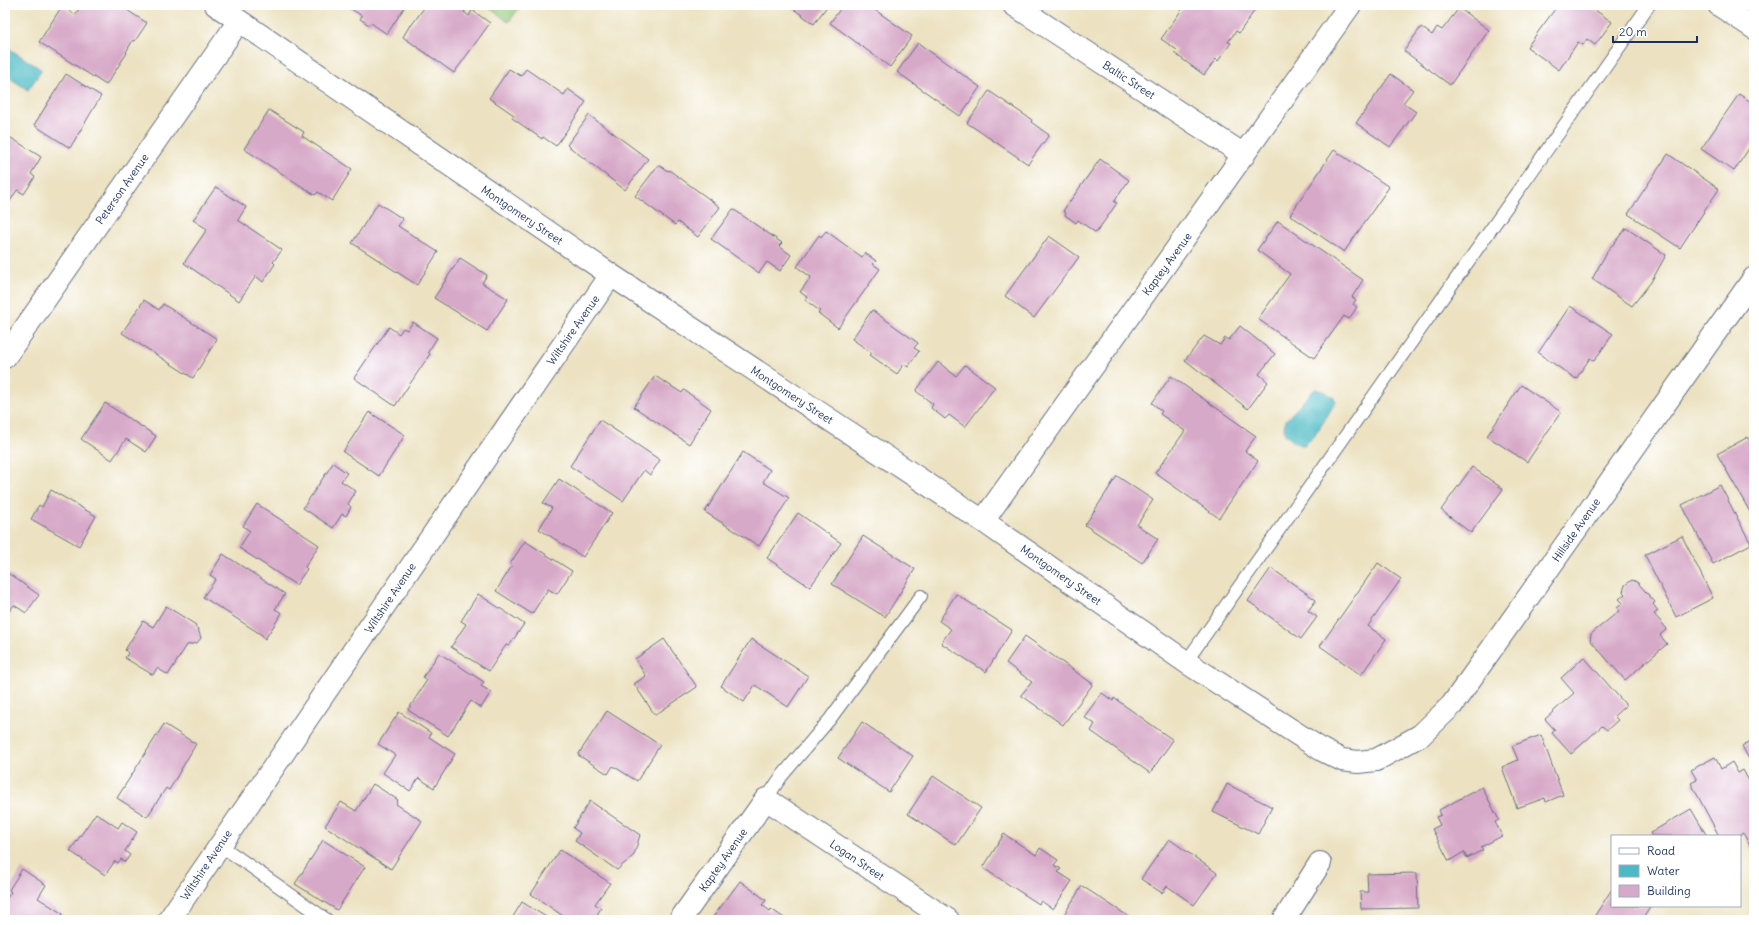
<svg xmlns="http://www.w3.org/2000/svg" width="1759" height="925" font-family="Delius,sans-serif">
  <style>
    .green { fill: #92c779; stroke: #567b6c }
    .water { fill: #4cbac5; stroke: #347492 }
    .building { fill: #d7a9c8 }
    .lines { fill: none; stroke-linecap: round; stroke-linejoin: round }
    .lane-casing { stroke: #646e81; stroke-width: 14 }
    .street-casing { stroke: #646e81; stroke-width: 24 }
    .lane { stroke: #fff; stroke-width: 12 }
    .street { stroke: #fff; stroke-width: 22 }
    .labels { text-anchor: middle; dominant-baseline: central; stroke-width: 3.5; stroke-linejoin: round; paint-order: stroke }
    .street-label { font-size: 11px; fill: #1b2f5e; stroke: #fff }
  </style>
  <rect width="100%" height="100%" fill="#fff"/>
  <filter id="ink" filterUnits="userSpaceOnUse"><feTurbulence type="fractalNoise" baseFrequency=".025" numOctaves="2"/><feDisplacementMap in="SourceGraphic" scale="8" xChannelSelector="R" yChannelSelector="G"/><feConvolveMatrix kernelMatrix="1 2 1 2 8 2 1 2 1" color-interpolation-filters="sRGB"/></filter>
  <filter id="wash" filterUnits="userSpaceOnUse"><feTurbulence type="fractalNoise" baseFrequency=".012" numOctaves="4" result="noise"/><feDisplacementMap in="SourceGraphic" scale="16" xChannelSelector="R" yChannelSelector="G"/><feGaussianBlur stdDeviation="0.9" result="paint"/><feColorMatrix in="noise" values="0 0 0 0 0 0 0 0 0 0 0 0 0 0 0 0 0 1.4 0 .05"/><feComposite in="paint" operator="in"/></filter>
  <g filter="url(#wash)">
    <rect width="100%" height="100%" fill="#ece2c1"/>
    <path class="green" d="M 485,5 L 521,5 L 509,22 Z"/>
    <path class="water" d="M 5,46 L 42,70 L 28,90 L 5,75 Z
      M 1315,389 C 1323,391 1332,394 1336,401 C 1331,409 1312,444 1303,445 C 1296,445 1289,438 1285,434 L 1284,427 L 1286,420 Z"/>
    <g id="blocks">
      <path class="building" d="M 81,5 L 119,5 L 147,23 L 135,41 L 133,40 L 126,52 L 127,53 L 106,85 L 39,42 L 62,6 L 75,15 Z
        M 345,5 L 406,5 L 387,34 L 371,23 L 369,25 L 360,19 L 362,16 Z
        M 426,5 L 462,5 L 467,8 L 464,12 L 469,16 L 472,10 L 490,23 L 454,73 L 403,37 L 410,25 L 411,26 Z
        M 788,5 L 828,5 L 814,24 Z
        M 843,5 L 868,5 L 912,36 L 890,67 L 830,23 Z
        M 1185,5 L 1254,5 L 1257,7 L 1239,33 L 1236,31 L 1228,42 L 1231,43 L 1218,61 L 1216,59 L 1204,75 L 1174,53 L 1177,50 L 1161,39 Z
        M 1558,5 L 1588,5 L 1612,22 L 1595,45 L 1587,39 L 1583,45 L 1578,42 L 1559,70 L 1527,47 Z
        M 1459,8 L 1489,30 L 1450,85 L 1404,51 L 1421,27 L 1432,35 L 1437,27 L 1442,30 Z
        M 918,43 L 980,87 L 960,116 L 897,72 Z
        M 509,69 L 521,76 L 526,69 L 564,95 L 568,89 L 586,102 L 556,146 L 543,137 L 542,139 L 512,118 L 514,115 L 489,98 Z
        M 66,74 L 101,96 L 70,148 L 34,125 Z
        M 1391,74 L 1413,90 L 1403,103 L 1416,112 L 1390,147 L 1356,123 Z
        M 989,91 L 1032,120 L 1031,122 L 1049,135 L 1028,164 L 967,123 Z
        M 1739,94 L 1754,104 L 1754,141 L 1734,171 L 1701,149 Z
        M 269,110 L 304,132 L 302,136 L 352,169 L 332,201 L 318,192 L 315,195 L 244,149 Z
        M 589,115 L 648,159 L 625,190 L 567,145 Z
        M 5,134 L 41,157 L 31,174 L 35,177 L 24,194 L 17,190 L 9,203 L 5,200 Z
        M 1334,150 L 1389,187 L 1344,252 L 1290,215 Z
        M 1668,154 L 1719,189 L 1680,248 L 1628,214 Z
        M 1100,159 L 1129,180 L 1114,202 L 1117,203 L 1096,233 L 1078,220 L 1076,223 L 1065,215 L 1066,213 L 1063,211 Z
        M 658,165 L 668,171 L 669,170 L 720,207 L 698,237 L 678,222 L 675,225 L 635,196 Z
        M 216,187 L 246,207 L 238,220 L 282,250 L 273,262 L 275,264 L 263,282 L 256,276 L 239,301 L 184,263 L 207,229 L 193,220 Z
        M 378,203 L 403,219 L 398,226 L 438,252 L 417,285 L 352,243 Z
        M 733,209 L 782,243 L 779,246 L 791,255 L 780,271 L 767,262 L 759,273 L 711,239 Z
        M 1278,221 L 1363,280 L 1352,297 L 1356,300 L 1353,304 L 1357,307 L 1349,319 L 1344,316 L 1314,358 L 1258,319 L 1290,274 L 1257,250 Z
        M 1626,228 L 1666,255 L 1651,282 L 1632,306 L 1592,279 L 1607,252 Z
        M 826,231 L 862,257 L 865,253 L 876,261 L 873,264 L 880,269 L 838,328 L 818,313 L 820,311 L 805,300 L 807,297 L 800,292 L 811,277 L 797,267 L 819,235 L 821,237 Z
        M 1049,236 L 1079,257 L 1034,318 L 1005,296 Z
        M 460,258 L 487,275 L 482,283 L 508,299 L 487,331 L 434,298 Z
        M 144,300 L 159,310 L 163,304 L 217,339 L 193,378 L 122,333 Z
        M 1570,306 L 1613,334 L 1594,361 L 1590,358 L 1576,379 L 1538,353 Z
        M 872,310 L 918,343 L 914,348 L 919,351 L 908,367 L 904,364 L 897,374 L 870,355 L 872,353 L 852,339 Z
        M 413,322 L 437,338 L 428,352 L 430,354 L 395,406 L 354,378 L 389,327 L 399,334 L 403,328 L 407,330 Z
        M 1240,326 L 1275,354 L 1259,374 L 1268,382 L 1248,409 L 1185,360 L 1204,336 L 1220,345 L 1225,338 L 1229,340 Z
        M 938,362 L 956,376 L 965,365 L 995,387 L 965,427 L 949,415 L 945,419 L 931,408 L 933,404 L 916,391 Z
        M 655,376 L 682,393 L 684,390 L 711,409 L 689,444 L 634,407 Z
        M 1171,376 L 1256,436 L 1245,451 L 1258,461 L 1219,518 L 1155,473 L 1185,431 L 1160,414 L 1162,411 L 1152,403 Z
        M 1521,385 L 1561,412 L 1527,462 L 1487,436 Z
        M 105,403 L 156,436 L 146,452 L 126,439 L 112,460 L 81,439 Z
        M 369,412 L 405,435 L 379,476 L 343,452 Z
        M 600,420 L 660,460 L 650,475 L 644,470 L 623,501 L 570,466 Z
        M 1748,437 L 1754,447 L 1754,519 L 1717,454 Z
        M 743,452 L 770,470 L 763,482 L 789,498 L 759,546 L 705,512 Z
        M 333,463 L 347,473 L 341,481 L 356,491 L 348,504 L 351,507 L 346,516 L 342,514 L 333,528 L 303,508 Z
        M 1472,467 L 1503,489 L 1471,533 L 1441,510 Z
        M 1117,476 L 1153,500 L 1137,525 L 1158,539 L 1142,563 L 1085,525 Z
        M 559,479 L 612,513 L 583,557 L 539,529 L 552,508 L 543,503 Z
        M 1720,485 L 1751,544 L 1713,564 L 1682,505 Z
        M 51,490 L 96,516 L 79,546 L 31,519 L 39,505 L 42,507 Z
        M 257,504 L 319,545 L 305,567 L 307,569 L 296,585 L 239,548 L 250,531 L 243,526 Z
        M 798,513 L 841,543 L 810,587 L 767,558 Z
        M 863,536 L 915,569 L 885,617 L 832,584 Z
        M 1682,536 L 1713,598 L 1676,617 L 1645,555 Z
        M 525,541 L 572,571 L 557,594 L 548,589 L 532,614 L 496,591 L 512,566 L 510,564 Z
        M 223,554 L 285,594 L 275,609 L 282,613 L 265,639 L 262,635 L 203,597 L 216,579 L 210,575 Z
        M 1378,563 L 1401,579 L 1368,626 L 1386,639 L 1361,675 L 1320,646 Z
        M 1271,568 L 1316,600 L 1308,611 L 1317,617 L 1301,639 L 1248,601 Z
        M 5,571 L 39,595 L 26,613 L 14,605 L 5,617 Z
        M 1632,580 L 1637,582 L 1655,602 L 1653,604 L 1658,611 L 1654,614 L 1667,629 L 1660,635 L 1667,644 L 1625,680 L 1590,640 L 1591,634 L 1619,611 L 1617,608 L 1623,603 L 1619,599 L 1625,594 L 1623,592 L 1625,585 Z
        M 478,594 L 524,624 L 509,646 L 506,645 L 489,671 L 451,647 L 466,624 L 461,621 Z
        M 956,594 L 1012,630 L 986,672 L 941,643 L 951,629 L 939,621 Z
        M 166,606 L 196,625 L 195,627 L 198,629 L 201,638 L 197,643 L 187,645 L 168,675 L 157,668 L 153,675 L 125,658 L 128,653 L 125,650 L 143,621 L 153,627 Z
        M 1025,636 L 1093,684 L 1063,725 L 1021,695 L 1032,682 L 1006,663 Z
        M 664,639 L 697,687 L 655,715 L 634,684 L 646,676 L 635,659 Z
        M 751,639 L 808,676 L 788,707 L 755,685 L 744,702 L 721,686 Z
        M 439,653 L 484,682 L 481,686 L 491,692 L 481,708 L 471,701 L 448,736 L 408,710 L 427,680 L 423,677 Z
        M 1584,657 L 1626,705 L 1614,716 L 1618,720 L 1607,730 L 1602,726 L 1571,754 L 1552,733 L 1555,730 L 1545,719 L 1574,693 L 1561,678 Z
        M 1102,693 L 1113,701 L 1114,698 L 1173,740 L 1150,773 L 1091,731 L 1095,724 L 1084,717 Z
        M 607,711 L 660,745 L 637,781 L 613,766 L 608,774 L 578,755 Z
        M 399,712 L 431,733 L 429,737 L 455,754 L 434,788 L 419,778 L 410,791 L 383,773 L 395,755 L 378,744 Z
        M 862,722 L 913,756 L 889,792 L 838,758 Z
        M 164,724 L 196,744 L 169,790 L 166,788 L 147,817 L 117,798 Z
        M 1541,735 L 1563,795 L 1546,802 L 1545,798 L 1517,808 L 1502,767 L 1518,760 L 1512,746 Z
        M 1754,739 L 1754,768 L 1742,746 Z
        M 1715,757 L 1721,769 L 1732,762 L 1738,773 L 1743,770 L 1754,790 L 1754,853 L 1743,833 L 1737,836 L 1719,836 L 1691,783 L 1697,780 L 1691,770 Z
        M 933,776 L 981,808 L 956,845 L 908,814 Z
        M 373,784 L 398,800 L 396,804 L 422,821 L 391,869 L 325,826 L 341,802 L 356,811 Z
        M 1227,784 L 1272,807 L 1258,834 L 1213,812 Z
        M 1482,787 L 1499,820 L 1495,822 L 1502,836 L 1481,847 L 1483,850 L 1467,858 L 1464,852 L 1449,861 L 1432,829 L 1440,825 L 1436,817 L 1441,815 L 1439,810 Z
        M 590,801 L 640,835 L 634,855 L 617,870 L 575,841 L 580,833 L 573,828 Z
        M 1691,809 L 1707,836 L 1652,836 L 1650,833 Z
        M 96,813 L 118,828 L 122,822 L 137,832 L 125,851 L 130,855 L 125,862 L 121,859 L 118,863 L 115,861 L 105,875 L 70,851 Z
        M 1004,834 L 1036,855 L 1040,848 L 1058,860 L 1054,865 L 1061,869 L 1058,872 L 1072,881 L 1053,909 L 1041,901 L 1039,904 L 983,868 Z
        M 1169,839 L 1217,873 L 1194,905 L 1167,886 L 1162,893 L 1141,879 Z
        M 323,840 L 365,867 L 337,910 L 295,884 Z
        M 560,850 L 610,883 L 595,904 L 601,908 L 594,920 L 569,920 L 531,894 Z
        M 22,869 L 46,885 L 38,898 L 63,914 L 59,920 L 5,920 L 5,901 L 11,892 L 9,890 Z
        M 1417,873 L 1418,908 L 1361,909 L 1360,892 L 1368,892 L 1367,874 Z
        M 740,881 L 766,900 L 762,905 L 770,911 L 771,909 L 787,920 L 711,920 Z
        M 1082,886 L 1134,920 L 1069,920 L 1063,916 Z
        M 1612,889 L 1612,906 L 1651,906 L 1642,920 L 1592,920 Z
        M 522,902 L 551,920 L 511,920 Z"/>
    </g>
  </g>
  <g filter="url(#ink)">
    <use href="#blocks" fill-opacity="0" stroke="#646e81" stroke-width="1"/>
    <g class="lines">
      <g class="lane-casing">
        <path id="lane" d="M 1186,662 L 1649,5
          M 766,799 L 781,777 L 830,719 L 921,596
          M 220,845 L 327,920"/>
      </g>
      <g class="street-casing">
        <path id="street" d="M 216,5 L 611,275 L 983,521 L 1186,662 L 1322,750 L 1342,760 L 1358,762 L 1376,760 L 1421,735 L 1452,705 L 1754,278
          M 1014,5 L 1244,155
          M 1719,5 L 1754,28
          M 5,357 L 239,21
          M 983,521 L 1350,5
          M 169,920 L 611,275
          M 680,920 L 766,799 L 948,920
          M 1284,920 L 1320,863"/>
      </g>
      <use href="#lane" class="lane"/>
      <use href="#street" class="street"/>
    </g>
  </g>
  <g class="labels">
    <g class="street-label">
      <text transform="translate(1129 80) rotate(33)">Baltic Street</text>
      <text transform="translate(122 189) rotate(-55)">Peterson Avenue</text>
      <text transform="translate(522 215) rotate(34)">Montgomery Street</text>
      <text transform="translate(1167 264) rotate(-54)">Kaptey Avenue</text>
      <text transform="translate(573 330) rotate(-55)">Wiltshire Avenue</text>
      <text transform="translate(792 395) rotate(33)">Montgomery Street</text>
      <text transform="translate(1576 530) rotate(-55)">Hillside Avenue</text>
      <text transform="translate(1061 575) rotate(35)">Montgomery Street</text>
      <text transform="translate(390 598) rotate(-56)">Wiltshire Avenue</text>
      <text transform="translate(723 860) rotate(-55)">Kaptey Avenue</text>
      <text transform="translate(857 860) rotate(34)">Logan Street</text>
      <text transform="translate(206 865) rotate(-56)">Wiltshire Avenue</text>
    </g>
  </g>
  <rect width="1759" height="925" fill="none" stroke="#fff" stroke-width="20"/>
  <rect x="1611" y="835" width="130" height="72" fill="#ffffff" stroke="#a4acbf"/>
  <rect x="1619" y="848" width="20" height="6" fill="#ffffff" stroke="#a4acbf"/>
  <text x="1647" y="855" font-size="12" fill="#1b2f5e">Road</text>
  <rect x="1619" y="865" width="20" height="12" fill="#4cbac5" stroke="#a4acbf"/>
  <text x="1647" y="875" font-size="12" fill="#1b2f5e">Water</text>
  <rect x="1619" y="885" width="20" height="12" fill="#d7a9c8" stroke="#a4acbf"/>
  <text x="1647" y="895" font-size="12" fill="#1b2f5e">Building</text>
  <path d="M1613 36v6h84v-6" fill="none" stroke="#1b2f5e" stroke-width="2"/>
  <text x="1619" y="36" font-size="12" fill="#1b2f5e" stroke="#ffffff" stroke-width="3" paint-order="stroke">20 m</text>
</svg>
